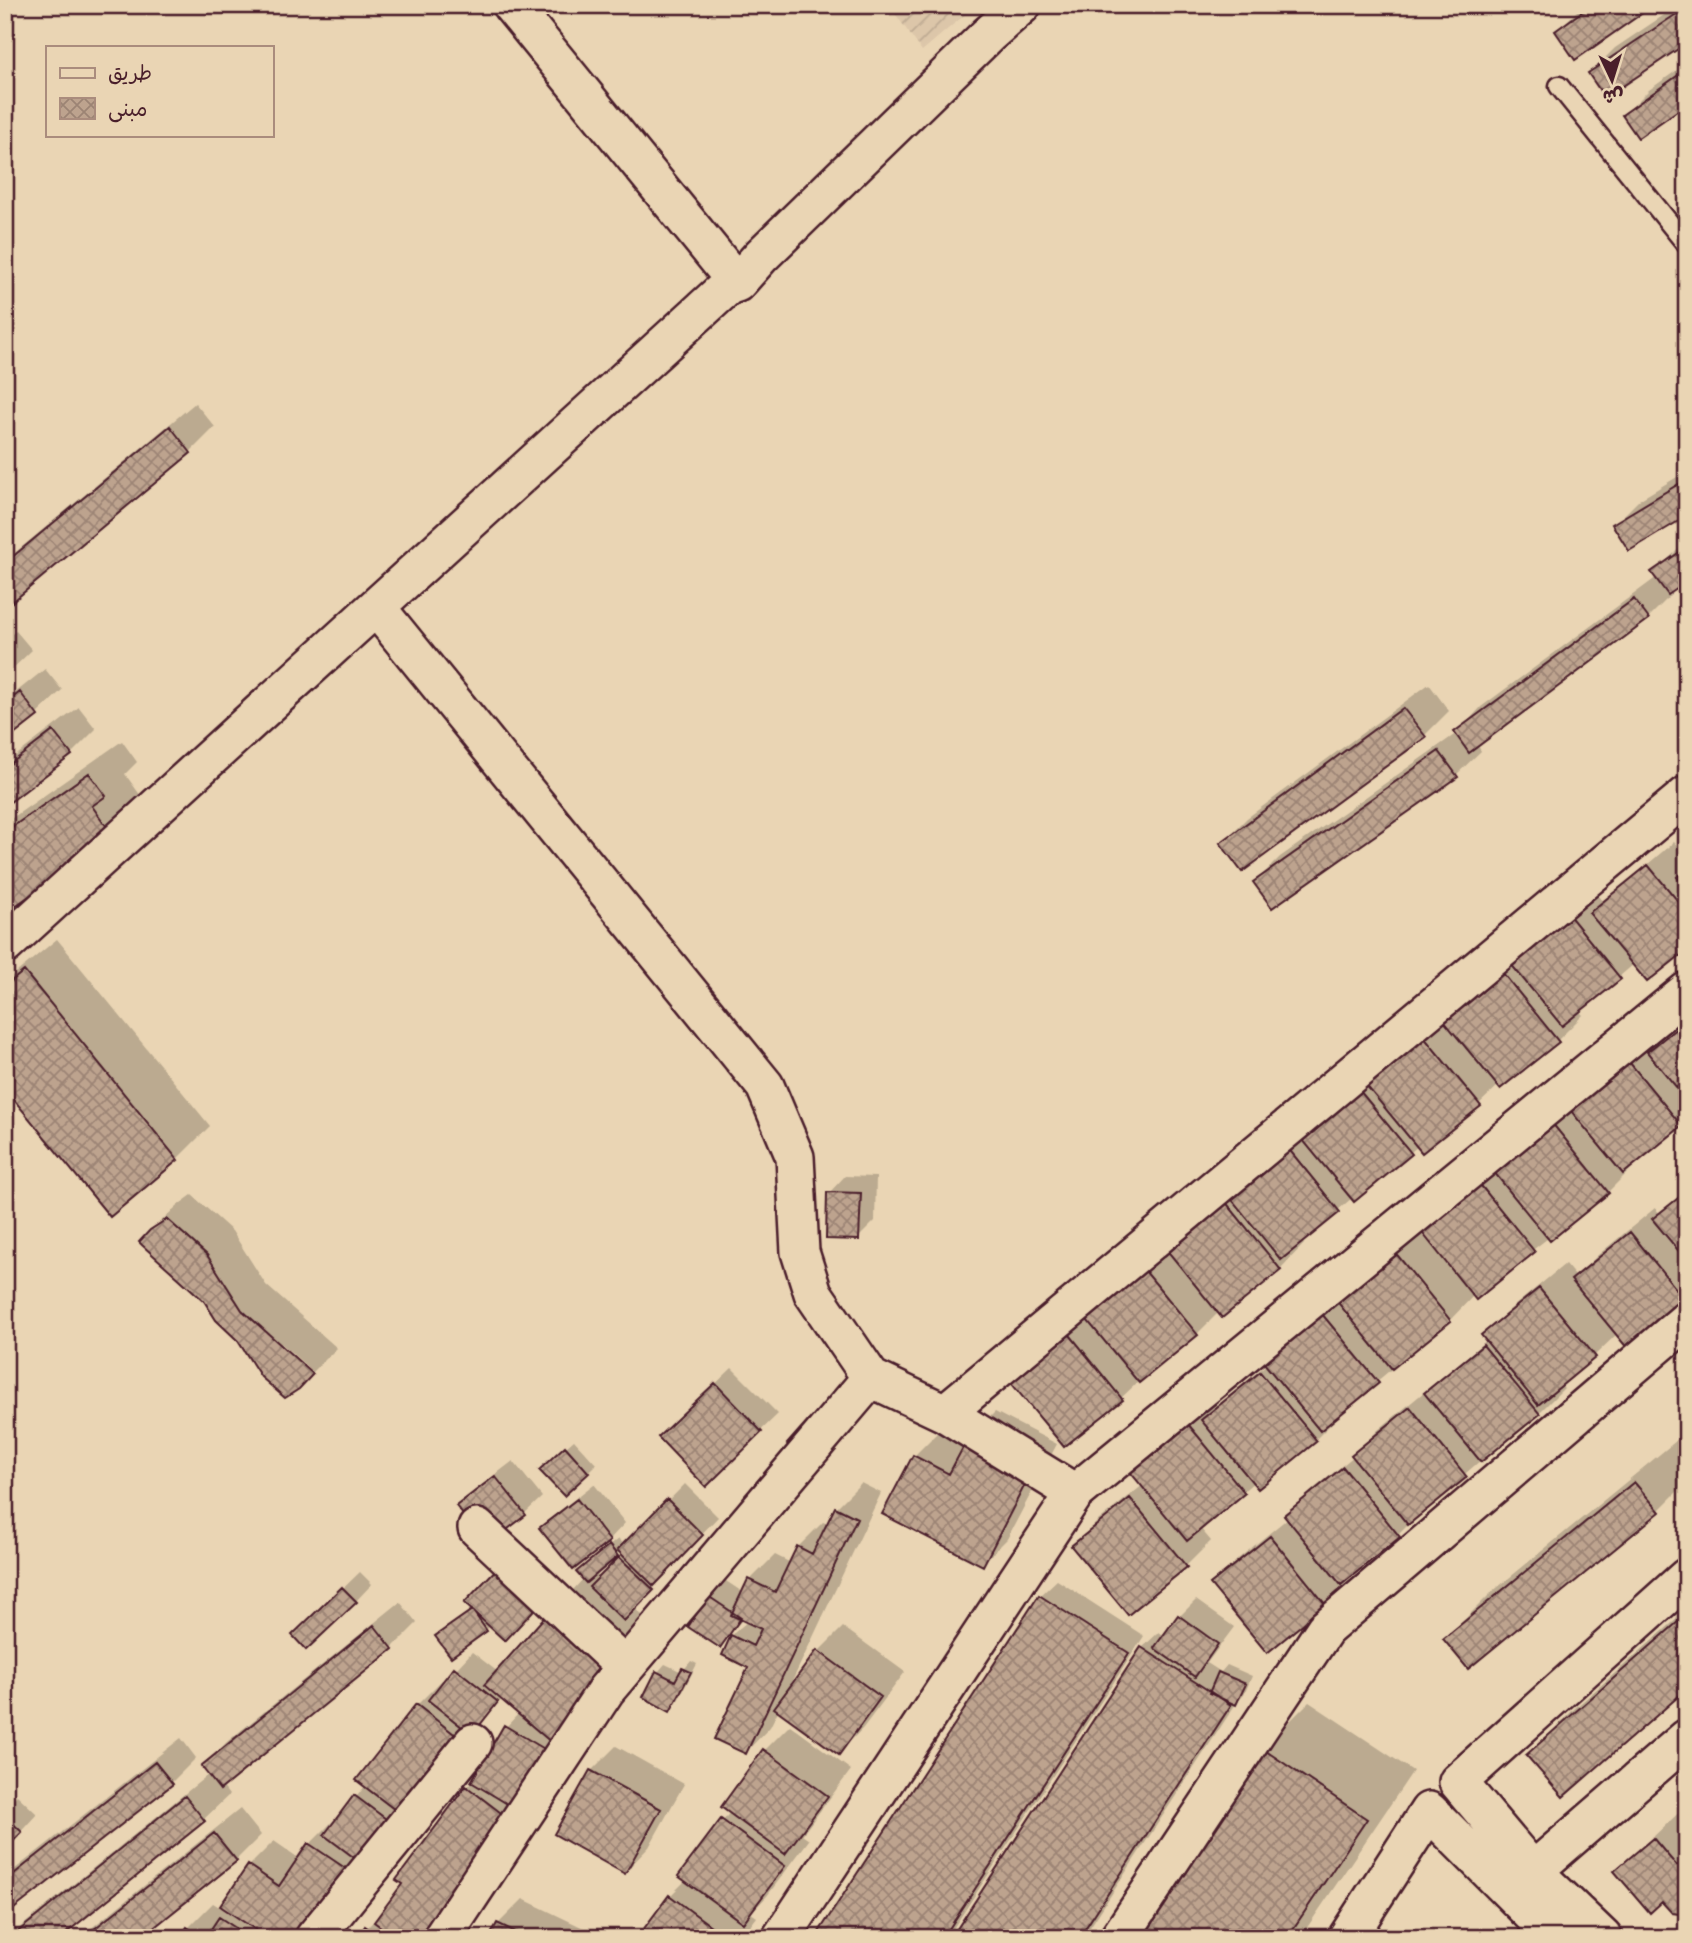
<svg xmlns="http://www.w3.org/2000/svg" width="1692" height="1943" font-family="Mynerve,'Playpen Sans Arabic',sans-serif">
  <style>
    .industrial { fill: url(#industrial-furrows) }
    .shadow { fill: #0003; fill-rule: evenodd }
    .building { fill: url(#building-cross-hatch); stroke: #4a1f2b; stroke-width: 2 }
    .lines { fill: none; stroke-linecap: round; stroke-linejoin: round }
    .service-casing { stroke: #4a1f2b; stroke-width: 23 }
    .minor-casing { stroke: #4a1f2b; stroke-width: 42 }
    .service { stroke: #ead5b4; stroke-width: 18 }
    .minor { stroke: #ead5b4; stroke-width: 37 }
  </style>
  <defs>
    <pattern id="industrial-furrows" width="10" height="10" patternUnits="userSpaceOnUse" patternTransform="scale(1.75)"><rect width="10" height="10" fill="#dcc6a9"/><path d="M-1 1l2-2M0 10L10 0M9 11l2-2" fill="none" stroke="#beaa92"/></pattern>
    <pattern id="building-cross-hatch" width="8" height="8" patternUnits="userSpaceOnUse" patternTransform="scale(1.75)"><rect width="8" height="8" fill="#bda38e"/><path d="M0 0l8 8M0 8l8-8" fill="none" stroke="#9c8474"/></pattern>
  </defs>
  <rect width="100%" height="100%" fill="#ead5b4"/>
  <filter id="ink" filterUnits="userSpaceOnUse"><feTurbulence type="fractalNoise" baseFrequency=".0143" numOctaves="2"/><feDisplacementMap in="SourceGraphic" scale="14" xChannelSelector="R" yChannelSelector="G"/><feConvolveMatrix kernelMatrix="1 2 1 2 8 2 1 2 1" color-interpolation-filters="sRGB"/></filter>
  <g filter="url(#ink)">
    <path class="industrial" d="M 889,5 L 976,5 L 922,51 Z"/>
    <path class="shadow" d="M 1583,5 L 1651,5 L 1557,31 Z
      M 1679,5 L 1687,5 L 1687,41 L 1590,73 L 1615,48 Z
      M 1687,63 L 1687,102 L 1624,115 L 1649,90 Z
      M 195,403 L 215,427 L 190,452 L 5,605 L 5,561 Z
      M 1687,471 L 1687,514 L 1614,525 L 1639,500 Z
      M 1687,541 L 1687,580 L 1672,591 L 1673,593 L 1648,618 L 1477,744 L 1481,751 L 1456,775 L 1255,882 L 1280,857 L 1457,733 L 1481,707 L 1657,577 L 1654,572 Z
      M 16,631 L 32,650 L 5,676 L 5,639 Z
      M 45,669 L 62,690 L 37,714 L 5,740 L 5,701 Z
      M 1429,684 L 1449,711 L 1424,736 L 1222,843 L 1247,818 Z
      M 79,707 L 96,729 L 71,754 L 5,804 L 5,764 Z
      M 122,741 L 137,762 L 125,774 L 146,803 L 5,911 L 5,823 Z
      M 1674,842 L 1687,857 L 1687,947 L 1634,964 L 1579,1011 L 1583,1015 L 1558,1040 L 1500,1087 L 1499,1085 L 1479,1104 L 1418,1146 L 1354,1200 L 1352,1198 L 1302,1241 L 1304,1244 L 1280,1269 L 1219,1312 L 1197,1334 L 1138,1382 L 1121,1398 L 1010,1378 L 1590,886 L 1603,902 Z
      M 57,939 L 210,1126 L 177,1159 L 110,1214 L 5,1086 L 5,982 Z
      M 1687,1017 L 1687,1119 L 1631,1165 L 1633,1167 L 1608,1192 L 1474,1295 L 1450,1320 L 1339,1413 L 1340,1415 L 1315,1440 L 1254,1482 L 1200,1528 L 1211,1541 L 1186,1566 L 1074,1546 L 1098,1521 L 1143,1485 L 1132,1472 L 1157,1448 L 1214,1401 L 1218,1405 L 1267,1364 L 1265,1362 L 1651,1033 L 1659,1043 Z
      M 845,1176 L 876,1177 L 875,1221 L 858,1238 L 829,1193 Z
      M 1687,1188 L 1687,1298 L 1628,1347 L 1617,1334 L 1595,1355 L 1560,1384 L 1564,1388 L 1539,1413 L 1481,1460 L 1423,1510 L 1398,1535 L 1348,1577 L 1350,1579 L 1325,1604 L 1213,1584 L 1238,1559 L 1288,1518 L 1286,1516 L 1311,1491 L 1354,1456 L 1378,1430 L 1487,1340 L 1483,1336 L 1508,1311 L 1565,1264 L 1576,1277 L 1598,1255 L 1655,1208 L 1660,1214 Z
      M 192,1195 L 232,1231 L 266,1285 L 337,1348 L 298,1387 L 239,1339 L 151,1231 L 177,1206 ZM 281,1343 L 312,1371 L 310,1373 L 285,1351 Z
      M 732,1368 L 778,1414 L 706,1484 L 677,1421 Z
      M 995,1412 L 1057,1444 L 1007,1539 L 982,1564 L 914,1456 L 939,1431 L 970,1437 Z
      M 1682,1436 L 1684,1438 L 1687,1436 L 1687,1482 L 1658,1511 L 1445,1639 L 1492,1592 Z
      M 574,1440 L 596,1464 L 588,1472 L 549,1462 Z
      M 513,1461 L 542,1497 L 525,1513 L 487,1542 L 459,1506 L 475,1490 Z
      M 861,1483 L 881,1493 L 789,1688 L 818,1652 L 843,1627 L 905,1672 L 863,1728 L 839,1753 L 779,1709 L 770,1727 L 746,1752 L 750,1667 L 724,1654 L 734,1633 L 748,1621 L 743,1619 L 719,1646 L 690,1626 L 710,1597 L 726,1581 L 744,1593 L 750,1580 L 775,1555 L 791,1563 L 798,1547 L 823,1522 L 828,1524 L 836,1508 Z
      M 594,1484 L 625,1523 L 609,1540 L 542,1528 L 558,1512 Z
      M 685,1484 L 718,1517 L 667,1570 L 669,1572 L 634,1608 L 650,1622 L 441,1938 L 360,1938 L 367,1928 L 389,1905 L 467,1787 L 474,1781 L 506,1727 L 519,1713 L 502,1699 L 474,1730 L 319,1938 L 182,1938 L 188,1928 L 213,1903 L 221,1908 L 249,1866 L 274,1841 L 300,1859 L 310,1844 L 334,1820 L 337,1821 L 366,1785 L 417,1705 L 442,1680 L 444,1682 L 472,1652 L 498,1672 L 584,1578 L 586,1564 L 618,1539 L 624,1546 ZM 621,1551 L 624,1554 L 600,1578 L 595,1573 Z
      M 360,1572 L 372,1584 L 356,1601 L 295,1635 Z
      M 1057,1580 L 1144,1636 L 947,1938 L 817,1938 L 1040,1596 Z
      M 1196,1600 L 1234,1627 L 1207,1663 L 1221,1672 L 1227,1665 L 1252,1676 L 1244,1695 L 1237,1702 L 1083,1938 L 953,1938 L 1142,1648 L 1159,1632 L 1165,1636 L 1180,1616 Z
      M 400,1602 L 417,1623 L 392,1648 L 222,1786 L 229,1795 L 204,1819 L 58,1938 L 7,1938 L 209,1774 L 203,1766 L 228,1741 Z
      M 473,1608 L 491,1625 L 486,1630 L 438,1636 Z
      M 1687,1610 L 1687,1687 L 1528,1755 L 1575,1708 Z
      M 691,1661 L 697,1664 L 677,1702 L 670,1709 L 658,1672 L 665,1664 L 682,1672 Z
      M 1309,1702 L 1413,1771 L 1300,1938 L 1134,1938 L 1262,1749 Z
      M 790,1725 L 851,1770 L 802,1835 L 809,1840 L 767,1896 L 751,1913 L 757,1917 L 741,1938 L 639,1938 L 670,1896 L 686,1880 L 681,1876 L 730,1812 L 723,1806 L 765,1750 Z
      M 181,1738 L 196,1758 L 172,1782 L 5,1914 L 5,1877 Z
      M 616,1746 L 684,1784 L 649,1847 L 625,1872 L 591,1771 Z
      M 17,1795 L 37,1814 L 5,1849 L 5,1807 Z
      M 1687,1805 L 1687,1913 L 1617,1871 Z
      M 240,1809 L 261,1835 L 236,1860 L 138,1938 L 79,1938 Z
      M 523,1899 L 594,1933 L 592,1938 L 491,1938 L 498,1924 Z
      M 1415,1929 L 1430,1938 L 1406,1938 Z"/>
    <path class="building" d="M 1591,5 L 1654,5 L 1575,60 L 1555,31 Z
      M 1687,7 L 1687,43 L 1605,98 L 1588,73 Z
      M 1687,69 L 1687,104 L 1638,138 L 1622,115 Z
      M 170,426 L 191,453 L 5,608 L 5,563 Z
      M 1687,479 L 1687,516 L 1629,551 L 1612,524 Z
      M 1687,547 L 1687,582 L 1668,595 L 1651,572 Z
      M 1634,599 L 1649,619 L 1469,753 L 1454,732 Z
      M 20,692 L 38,716 L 5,742 L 5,704 Z
      M 1403,708 L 1426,737 L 1242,872 L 1220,843 Z
      M 53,731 L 72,755 L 5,806 L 5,768 Z
      M 1439,751 L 1458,777 L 1272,908 L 1253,882 Z
      M 89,773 L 106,796 L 92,806 L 114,837 L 5,913 L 5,832 Z
      M 1648,865 L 1687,912 L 1687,950 L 1647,982 L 1589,913 Z
      M 1687,870 L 1687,889 L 1677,877 Z
      M 1564,909 L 1621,979 L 1562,1026 L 1505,957 Z
      M 24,971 L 178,1160 L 110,1217 L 5,1089 L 5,986 Z
      M 1502,972 L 1559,1042 L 1500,1089 L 1443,1020 Z
      M 1687,1020 L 1687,1100 L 1647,1052 Z
      M 1423,1036 L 1481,1106 L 1422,1153 L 1365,1084 Z
      M 1625,1057 L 1682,1126 L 1623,1174 L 1566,1105 Z
      M 1355,1085 L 1412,1154 L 1354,1202 L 1297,1133 Z
      M 1552,1123 L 1609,1193 L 1550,1241 L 1493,1171 Z
      M 1283,1142 L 1340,1212 L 1281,1260 L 1224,1190 Z
      M 1478,1182 L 1535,1252 L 1476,1300 L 1420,1230 Z
      M 1687,1191 L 1687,1261 L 1652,1219 Z
      M 827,1192 L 861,1193 L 859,1240 L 826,1239 Z
      M 1224,1200 L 1281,1270 L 1222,1318 L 1165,1248 Z
      M 167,1219 L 207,1255 L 242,1310 L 313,1374 L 299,1389 L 285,1398 L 261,1377 L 238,1341 L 216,1320 L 204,1301 L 142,1245 L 139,1242 L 150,1230 Z
      M 1630,1232 L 1686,1301 L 1628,1349 L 1571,1280 Z
      M 1394,1251 L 1451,1321 L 1392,1369 L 1335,1299 Z
      M 1141,1266 L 1198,1335 L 1139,1383 L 1082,1314 Z
      M 1539,1288 L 1596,1357 L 1538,1405 L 1481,1335 Z
      M 1322,1314 L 1379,1383 L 1320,1431 L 1263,1362 Z
      M 1066,1330 L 1123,1400 L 1064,1447 L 1007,1378 Z
      M 1483,1345 L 1540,1414 L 1481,1462 L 1424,1393 Z
      M 1260,1372 L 1317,1441 L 1258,1489 L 1201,1420 Z
      M 715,1383 L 762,1432 L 706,1487 L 658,1437 Z
      M 1410,1407 L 1467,1477 L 1408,1525 L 1351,1455 Z
      M 810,1418 L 821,1427 L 797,1454 L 787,1444 Z
      M 1188,1424 L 1245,1493 L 1187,1541 L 1130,1472 Z
      M 969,1436 L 1033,1469 L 983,1566 L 882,1514 L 913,1455 L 949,1474 Z
      M 565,1446 L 589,1473 L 564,1496 L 539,1470 Z
      M 1343,1467 L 1400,1537 L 1341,1585 L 1284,1515 Z
      M 495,1476 L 526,1515 L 487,1545 L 456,1506 Z
      M 1634,1482 L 1660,1512 L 1468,1669 L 1443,1639 Z
      M 1130,1498 L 1187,1567 L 1128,1615 L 1071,1546 Z
      M 577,1499 L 610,1541 L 573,1570 L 539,1528 Z
      M 667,1499 L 703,1535 L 654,1586 L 617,1550 Z
      M 835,1507 L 857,1518 L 746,1754 L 714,1739 L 748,1668 L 722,1655 L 731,1635 L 753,1646 L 761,1629 L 731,1615 L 748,1579 L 775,1592 L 797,1546 L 812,1554 Z
      M 1270,1536 L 1326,1605 L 1267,1653 L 1210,1584 Z
      M 609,1545 L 618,1556 L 586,1583 L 576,1572 Z
      M 619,1557 L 654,1590 L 624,1621 L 589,1587 Z
      M 504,1561 L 544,1599 L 505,1641 L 464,1603 Z
      M 342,1587 L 357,1602 L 306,1650 L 292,1635 Z
      M 565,1594 L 627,1648 L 559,1749 L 484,1685 Z
      M 1039,1595 L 1129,1653 L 943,1938 L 815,1938 Z
      M 708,1596 L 741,1618 L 720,1648 L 688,1627 Z
      M 472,1610 L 487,1631 L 451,1657 L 435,1636 Z
      M 1687,1614 L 1687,1689 L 1563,1797 L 1526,1755 Z
      M 1178,1615 L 1218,1644 L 1195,1677 L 1154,1648 Z
      M 374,1625 L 393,1649 L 220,1790 L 201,1766 Z
      M 1141,1647 L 1231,1705 L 1079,1938 L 951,1938 Z
      M 817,1650 L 881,1697 L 839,1755 L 774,1708 Z
      M 454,1667 L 498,1702 L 472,1735 L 428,1700 Z
      M 682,1668 L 691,1672 L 670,1712 L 643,1697 L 656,1671 L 675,1681 Z
      M 1218,1672 L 1246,1684 L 1236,1705 L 1209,1693 Z
      M 416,1704 L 463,1741 L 403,1816 L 356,1780 Z
      M 504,1725 L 558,1757 L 524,1814 L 471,1782 Z
      M 1260,1747 L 1367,1819 L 1287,1938 L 1132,1938 Z
      M 763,1749 L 828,1796 L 785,1854 L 721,1807 Z
      M 155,1762 L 173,1784 L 5,1916 L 5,1881 Z
      M 590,1770 L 661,1809 L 625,1874 L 554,1834 Z
      M 466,1786 L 509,1819 L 439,1938 L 396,1938 L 374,1922 L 402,1884 L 396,1880 Z
      M 354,1795 L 398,1828 L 368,1868 L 324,1835 Z
      M 185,1796 L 205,1821 L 60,1938 L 10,1938 Z
      M 5,1816 L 22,1832 L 5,1850 Z
      M 721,1819 L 785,1866 L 743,1923 L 678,1876 Z
      M 214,1833 L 237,1861 L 141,1938 L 83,1938 Z
      M 1653,1838 L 1676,1865 L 1687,1866 L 1687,1915 L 1672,1913 L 1662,1902 L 1650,1913 L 1614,1871 Z
      M 308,1843 L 357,1876 L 315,1938 L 268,1938 L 220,1906 L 248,1865 L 279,1886 Z
      M 669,1895 L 727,1938 L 637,1938 Z
      M 219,1917 L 251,1938 L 205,1938 Z
      M 497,1923 L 528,1938 L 489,1938 Z
      M 365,1926 L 383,1938 L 358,1938 Z
      M 187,1927 L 204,1938 L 180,1938 Z"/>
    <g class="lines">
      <g class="service-casing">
        <path id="service" d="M 1559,86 L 1687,245"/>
      </g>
      <g class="minor-casing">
        <path id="minor" d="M 511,5 L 737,283
          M 376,607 L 765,1086 L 795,1157 L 800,1252 L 813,1293 L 871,1378 L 945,1413 L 1075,1493
          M 5,945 L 728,286 L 737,283 L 761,256 L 988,35 L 1022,5
          M 945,1413 L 1687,795
          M 477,1528 L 625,1667
          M 1533,1871 L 1687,1738
          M 314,1938 L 473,1743
          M 442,1938 L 606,1690 L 871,1378
          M 781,1938 L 1075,1493 L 1687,991
          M 1119,1938 L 1325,1629 L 1687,1320
          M 1347,1938 L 1429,1811 L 1556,1938
          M 1603,1938 L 1533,1871 L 1458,1782 L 1687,1577"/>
      </g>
      <use href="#service" class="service"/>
      <use href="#minor" class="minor"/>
    </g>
  </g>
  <rect width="1692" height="1943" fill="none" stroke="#ead5b4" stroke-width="28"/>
  <rect x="14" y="14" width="1664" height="1915" fill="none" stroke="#4a1f2b" stroke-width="2.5" filter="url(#ink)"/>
  <rect x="46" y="46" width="228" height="91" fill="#ead5b4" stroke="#aa8c7d" stroke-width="2"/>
  <rect x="60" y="68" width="35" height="10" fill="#ead5b4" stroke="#aa8c7d" stroke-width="2"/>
  <text x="108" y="80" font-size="21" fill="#4a1f2b">طريق</text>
  <rect x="60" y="98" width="35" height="21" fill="url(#building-cross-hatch)" stroke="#aa8c7d" stroke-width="2"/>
  <text x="108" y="116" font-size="21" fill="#4a1f2b">مبنى</text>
  <g transform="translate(1612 80) rotate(176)" stroke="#ead5b4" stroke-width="5" paint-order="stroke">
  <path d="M0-5L12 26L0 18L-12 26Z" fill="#4a1f2b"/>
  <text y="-10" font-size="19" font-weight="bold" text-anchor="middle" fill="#4a1f2b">ش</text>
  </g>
</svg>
